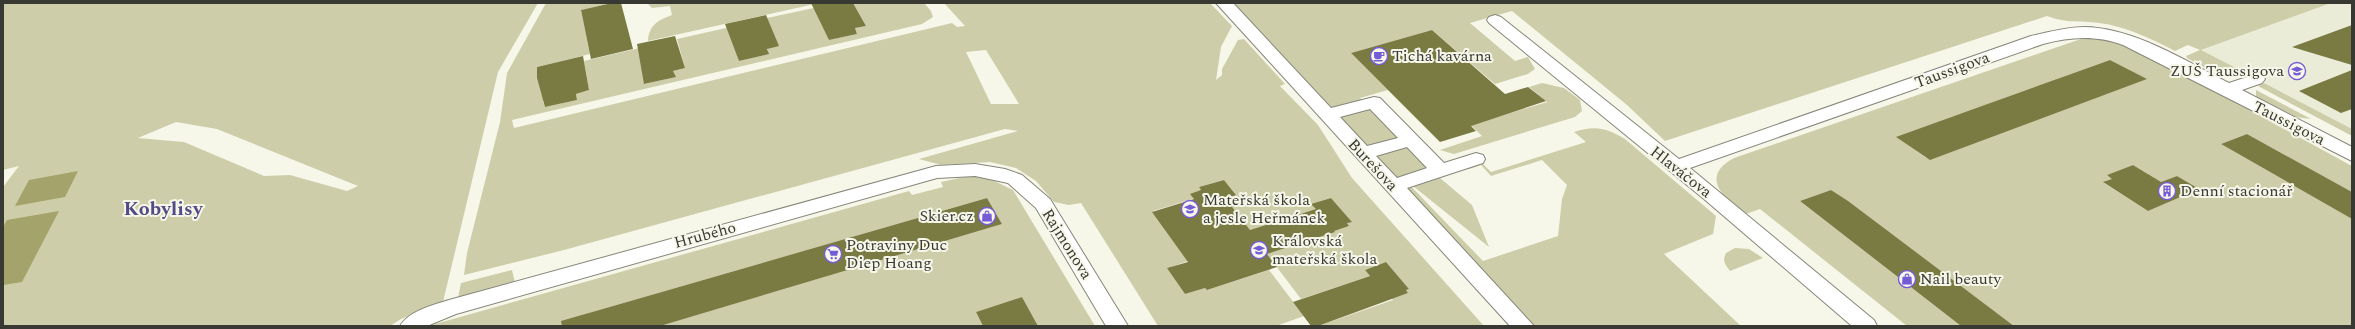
<svg xmlns="http://www.w3.org/2000/svg" width="2355" height="329" font-family="Spectral,serif">
  <style>
    .built { fill: #ebecd7 }
    .green { fill: #cdcea9; fill-rule: evenodd }
    .water { fill: #a3a36b }
    .building { fill: #7a7a43 }
    .lines { fill: none; stroke-linecap: round; stroke-linejoin: round }
    .street-casing { stroke: #86867a; stroke-width: 2 }
    .street { fill: #fff; fill-rule: evenodd }
    .labels { text-anchor: middle; dominant-baseline: central; stroke-width: 4; stroke-linejoin: round; paint-order: stroke }
    .poi-label { font-size: 16px; fill: #393934; stroke: #f6f7e9; text-anchor: start }
    .street-label { font-size: 16px; fill: #393934; stroke: #f6f7e9 }
    .district-label { font-size: 20px; font-weight: bold; fill: #534a88; stroke: #f6f7e9 }
  </style>
  <rect width="100%" height="100%" fill="#f6f7e9"/>
  <path class="built" d="M 2331,3 L 2352,3 L 2352,129 L 2201,50 Z"/>
  <path class="green" d="M 3,3 L 538,3 L 498,72 L 443,302 L 401,319 L 390,326 L 3,326 L 3,187 L 19,166 L 3,170 ZM 176,122 L 217,129 L 358,186 L 347,191 L 290,175 L 264,176 L 184,142 L 138,138 Z
    M 546,3 L 612,3 L 581,10 L 590,54 L 537,67 L 537,71 L 553,98 L 543,101 L 545,107 L 577,100 L 576,94 L 589,90 L 584,61 L 644,47 L 645,84 L 675,77 L 673,71 L 685,68 L 677,39 L 735,26 L 746,53 L 737,55 L 739,61 L 768,54 L 767,18 L 823,6 L 829,40 L 857,34 L 855,28 L 866,26 L 853,3 L 924,3 L 931,11 L 933,17 L 922,24 L 512,120 L 514,128 L 952,23 L 957,27 L 965,26 L 944,3 L 1210,3 L 1232,26 L 1221,47 L 1216,80 L 1222,75 L 1222,69 L 1238,40 L 1244,39 L 1285,84 L 1280,86 L 1318,125 L 1352,178 L 1484,326 L 1318,326 L 1393,300 L 1390,295 L 1394,298 L 1408,293 L 1406,290 L 1409,289 L 1386,262 L 1365,270 L 1370,276 L 1301,299 L 1267,254 L 1334,232 L 1332,228 L 1335,230 L 1349,226 L 1347,223 L 1351,221 L 1331,198 L 1312,204 L 1316,209 L 1250,230 L 1226,199 L 1236,195 L 1224,180 L 1199,187 L 1205,195 L 1153,211 L 1188,261 L 1168,268 L 1185,294 L 1205,288 L 1207,290 L 1269,270 L 1304,316 L 1276,326 L 1158,326 L 1081,203 L 1069,205 L 1054,202 L 1036,181 L 1016,168 L 990,162 L 941,165 L 919,159 L 1018,131 L 1005,129 L 564,250 L 464,275 L 467,253 L 500,122 L 507,73 ZM 986,50 L 1019,104 L 991,104 L 966,52 Z
    M 647,3 L 819,3 L 648,41 C 649,25 658,20 672,15 L 670,6 L 652,8 Z
    M 1234,3 L 2331,3 L 2201,50 L 2240,70 C 2219,77 2205,68 2187,58 L 2186,56 L 2200,50 L 2188,45 L 2175,51 C 2152,39 2125,26 2099,23 C 2078,20 2068,24 2047,16 L 1665,141 L 1627,105 L 1512,11 L 1470,23 L 1515,61 L 1528,57 L 1535,69 L 1528,74 L 1495,84 L 1432,30 L 1351,53 L 1388,90 L 1360,98 L 1429,166 L 1427,167 L 1472,205 L 1489,247 L 1403,178 L 1483,261 L 1558,236 L 1562,199 L 1567,185 L 1542,160 L 1491,176 L 1481,165 L 1469,169 L 1466,166 L 1481,162 L 1491,172 L 1586,142 L 1574,132 C 1595,125 1607,128 1625,139 L 1716,216 L 1713,234 L 1664,254 L 1741,326 L 1535,326 Z
    M 2081,39 C 2102,37 2120,43 2139,50 L 2352,166 L 2352,192 L 2247,134 L 2221,144 L 2352,219 L 2352,326 L 2014,326 L 1831,190 L 1800,201 L 1961,326 L 1907,326 L 1760,209 L 1743,215 C 1724,197 1699,177 1734,158 ZM 2110,60 L 2146,79 L 1932,159 L 1925,157 L 1898,138 L 1913,131 L 1916,133 L 1954,116 L 1957,118 C 1983,106 2008,96 2035,87 L 2038,89 L 2060,78 ZM 2133,165 L 2148,174 L 2136,192 L 2177,176 L 2198,189 L 2148,211 L 2104,183 L 2113,179 L 2107,175 Z
    M 1542,83 L 1564,88 L 1580,100 L 1582,111 L 1575,117 L 1454,154 L 1440,150 L 1482,136 L 1471,125 L 1547,102 L 1529,87 Z
    M 2264,83 L 2352,129 L 2352,136 L 2258,86 Z
    M 2256,90 L 2311,119 L 2287,116 L 2256,99 Z
    M 969,176 L 986,177 L 1013,190 L 1095,326 L 1038,326 L 1022,297 L 976,312 L 983,326 L 659,326 L 1002,224 L 987,198 L 589,313 L 591,326 L 428,326 L 909,191 L 912,195 L 943,187 L 941,182 Z
    M 1735,248 L 1749,249 L 1763,258 L 1730,271 C 1725,264 1722,261 1726,253 Z
    M 512,270 L 515,283 L 458,298 L 461,283 Z"/>
  <path class="water" d="M 78,171 L 65,197 L 15,206 L 29,180 Z
    M 59,211 L 22,282 L 3,285 L 3,227 L 7,220 Z"/>
  <path class="building" d="M 612,3 L 621,3 L 633,49 L 591,59 L 581,10 Z
    M 811,3 L 853,3 L 866,26 L 855,28 L 857,34 L 829,40 Z
    M 766,15 L 779,46 L 767,49 L 769,54 L 739,61 L 725,24 Z
    M 2352,25 L 2352,65 L 2292,47 Z
    M 1432,30 L 1505,94 L 1528,87 L 1546,101 L 1471,126 L 1476,131 L 1440,142 L 1351,53 Z
    M 675,36 L 685,68 L 673,71 L 676,77 L 644,84 L 637,44 Z
    M 583,56 L 589,90 L 576,94 L 577,100 L 545,107 L 537,78 L 537,67 Z
    M 2110,60 L 2147,79 L 1930,160 L 1896,137 Z
    M 2352,70 L 2352,109 L 2341,113 L 2299,91 Z
    M 2247,134 L 2352,192 L 2352,219 L 2221,144 Z
    M 2133,165 L 2161,182 L 2177,176 L 2199,189 L 2148,211 L 2103,182 L 2112,179 L 2107,175 Z
    M 1224,180 L 1236,195 L 1226,199 L 1250,230 L 1316,209 L 1311,204 L 1331,198 L 1352,222 L 1347,223 L 1349,226 L 1334,231 L 1335,232 L 1267,254 L 1277,267 L 1207,290 L 1205,288 L 1185,294 L 1167,268 L 1188,262 L 1152,212 L 1194,199 L 1190,194 L 1201,190 L 1199,187 Z
    M 1831,190 L 1848,201 L 2014,326 L 1961,326 L 1800,201 Z
    M 987,198 L 1002,224 L 660,326 L 562,326 L 561,321 Z
    M 1386,262 L 1409,289 L 1406,290 L 1408,293 L 1318,326 L 1311,326 L 1293,302 L 1370,276 L 1365,270 Z
    M 1022,297 L 1038,326 L 983,326 L 976,312 Z"/>
  <g class="lines">
    <g class="street-casing">
      <path id="street" d="M 1216,3 L 1233,3 L 1331,108 L 1374,97 L 1380,98 L 1444,163 L 1476,153 L 1483,155 L 1485,159 L 1483,163 L 1407,188 L 1534,326 L 1510,326 ZM 1370,109 L 1398,138 L 1367,146 L 1340,117 ZM 1407,147 L 1427,168 L 1397,178 L 1376,156 Z
        M 1495,15 L 1501,17 L 1679,159 L 2031,36 C 2049,32 2067,27 2085,27 C 2134,28 2186,61 2229,83 L 2256,74 L 2262,75 L 2265,79 L 2262,83 L 2242,90 L 2352,147 L 2352,161 L 2123,45 C 2095,35 2071,37 2043,44 L 1690,168 L 1874,320 L 1877,326 L 1852,326 L 1704,199 L 1489,23 L 1487,20 L 1489,17 Z
        M 975,164 L 1005,169 L 1022,175 L 1050,199 L 1128,326 L 1106,326 L 1036,208 L 1008,183 L 975,176 L 937,178 L 456,314 L 427,326 L 400,326 C 409,311 433,305 449,300 L 936,166 Z"/>
    </g>
    <use href="#street" class="street"/>
  </g>
  <defs>
    <g id="cafe-ring" transform="scale(0.9)"><circle r="9.5" fill="#f6f7e9" stroke="#755cd6" stroke-width="1.5"/><path d="M-5.5-4.5H6V0H3Q3 3.5 0 3.5H-2.5Q-5.5 3.5-5.5 0ZM3-3.2v2h1.7v-2ZM-6 4.5H4V6H-6Z" fill="#755cd6"/></g>
    <g id="school-ring" transform="scale(0.9)"><circle r="9.5" fill="#f6f7e9" stroke="#755cd6" stroke-width="1.5"/><path d="M0-5L7-2L0 1L-7-2ZM-4 1L0 2.5L4 1V4Q0 6-4 4Z" fill="#755cd6"/></g>
    <g id="building-ring" transform="scale(0.9)"><circle r="9.5" fill="#f6f7e9" stroke="#755cd6" stroke-width="1.5"/><path d="M-4-6H4V6H1V3H-1V6H-4ZM-2.5-4.3h1.7v1.8h-1.7ZM.8-4.3h1.7v1.8H.8ZM-2.5-1h1.7V.8h-1.7ZM.8-1h1.7V.8H.8Z" fill="#755cd6"/></g>
    <g id="shop-ring" transform="scale(0.9)"><circle r="9.5" fill="#f6f7e9" stroke="#755cd6" stroke-width="1.5"/><path d="M-5-2.5h2.3a2.7 3.5 0 0 1 5.4 0H5L5.5 6h-11ZM-1.5-2.5h3a1.5 2.3 0 0 0-3 0Z" fill="#755cd6"/></g>
    <g id="supermarket-ring" transform="scale(0.9)"><circle r="9.5" fill="#f6f7e9" stroke="#755cd6" stroke-width="1.5"/><path d="M-6-5.5h2.5l.6 2H6L4.5 2H-2.5L-4.4-4H-6ZM-1.5 3.2a1.3 1.3 0 1 0 .1 0ZM3 3.2a1.3 1.3 0 1 0 .1 0Z" fill="#755cd6"/></g>
  </defs>
  <g fill-rule="evenodd">
    <use href="#cafe-ring" x="1379" y="56"/>
    <use href="#school-ring" x="2297" y="71"/>
    <use href="#building-ring" x="2167" y="191"/>
    <use href="#school-ring" x="1190" y="209"/>
    <use href="#shop-ring" x="987" y="216"/>
    <use href="#school-ring" x="1259" y="250"/>
    <use href="#supermarket-ring" x="833" y="254"/>
    <use href="#shop-ring" x="1907" y="279"/>
  </g>
  <g class="labels">
    <g class="poi-label">
      <text x="1392" y="56">Tichá kavárna</text>
      <text x="2284" y="71" text-anchor="end">ZUŠ Taussigova</text>
      <text x="2180" y="191">Denní stacionář</text>
      <text x="1203" y="200">Mateřská škola<tspan x="1203" dy="18">a jesle Heřmánek</tspan></text>
      <text x="974" y="216" text-anchor="end">Skier.cz</text>
      <text x="1272" y="241">Královská<tspan x="1272" dy="18">mateřská škola</tspan></text>
      <text x="846" y="245">Potraviny Duc<tspan x="846" dy="18">Diep Hoang</tspan></text>
      <text x="1920" y="279">Nail beauty</text>
    </g>
    <g class="street-label">
      <text transform="translate(1952 70) rotate(-20)">Taussigova</text>
      <text transform="translate(2289 123) rotate(27)">Taussigova</text>
      <text transform="translate(1373 165) rotate(47)">Burešova</text>
      <text transform="translate(1681 172) rotate(38)">Hlaváčova</text>
      <text transform="translate(705 235) rotate(-15)">Hrubého</text>
      <text transform="translate(1067 244) rotate(58)">Rajmonova</text>
    </g>
    <g class="district-label">
      <text x="163" y="209">Kobylisy</text>
    </g>
  </g>
  <rect width="2355" height="329" fill="none" stroke="#393934" stroke-width="8"/>
</svg>
